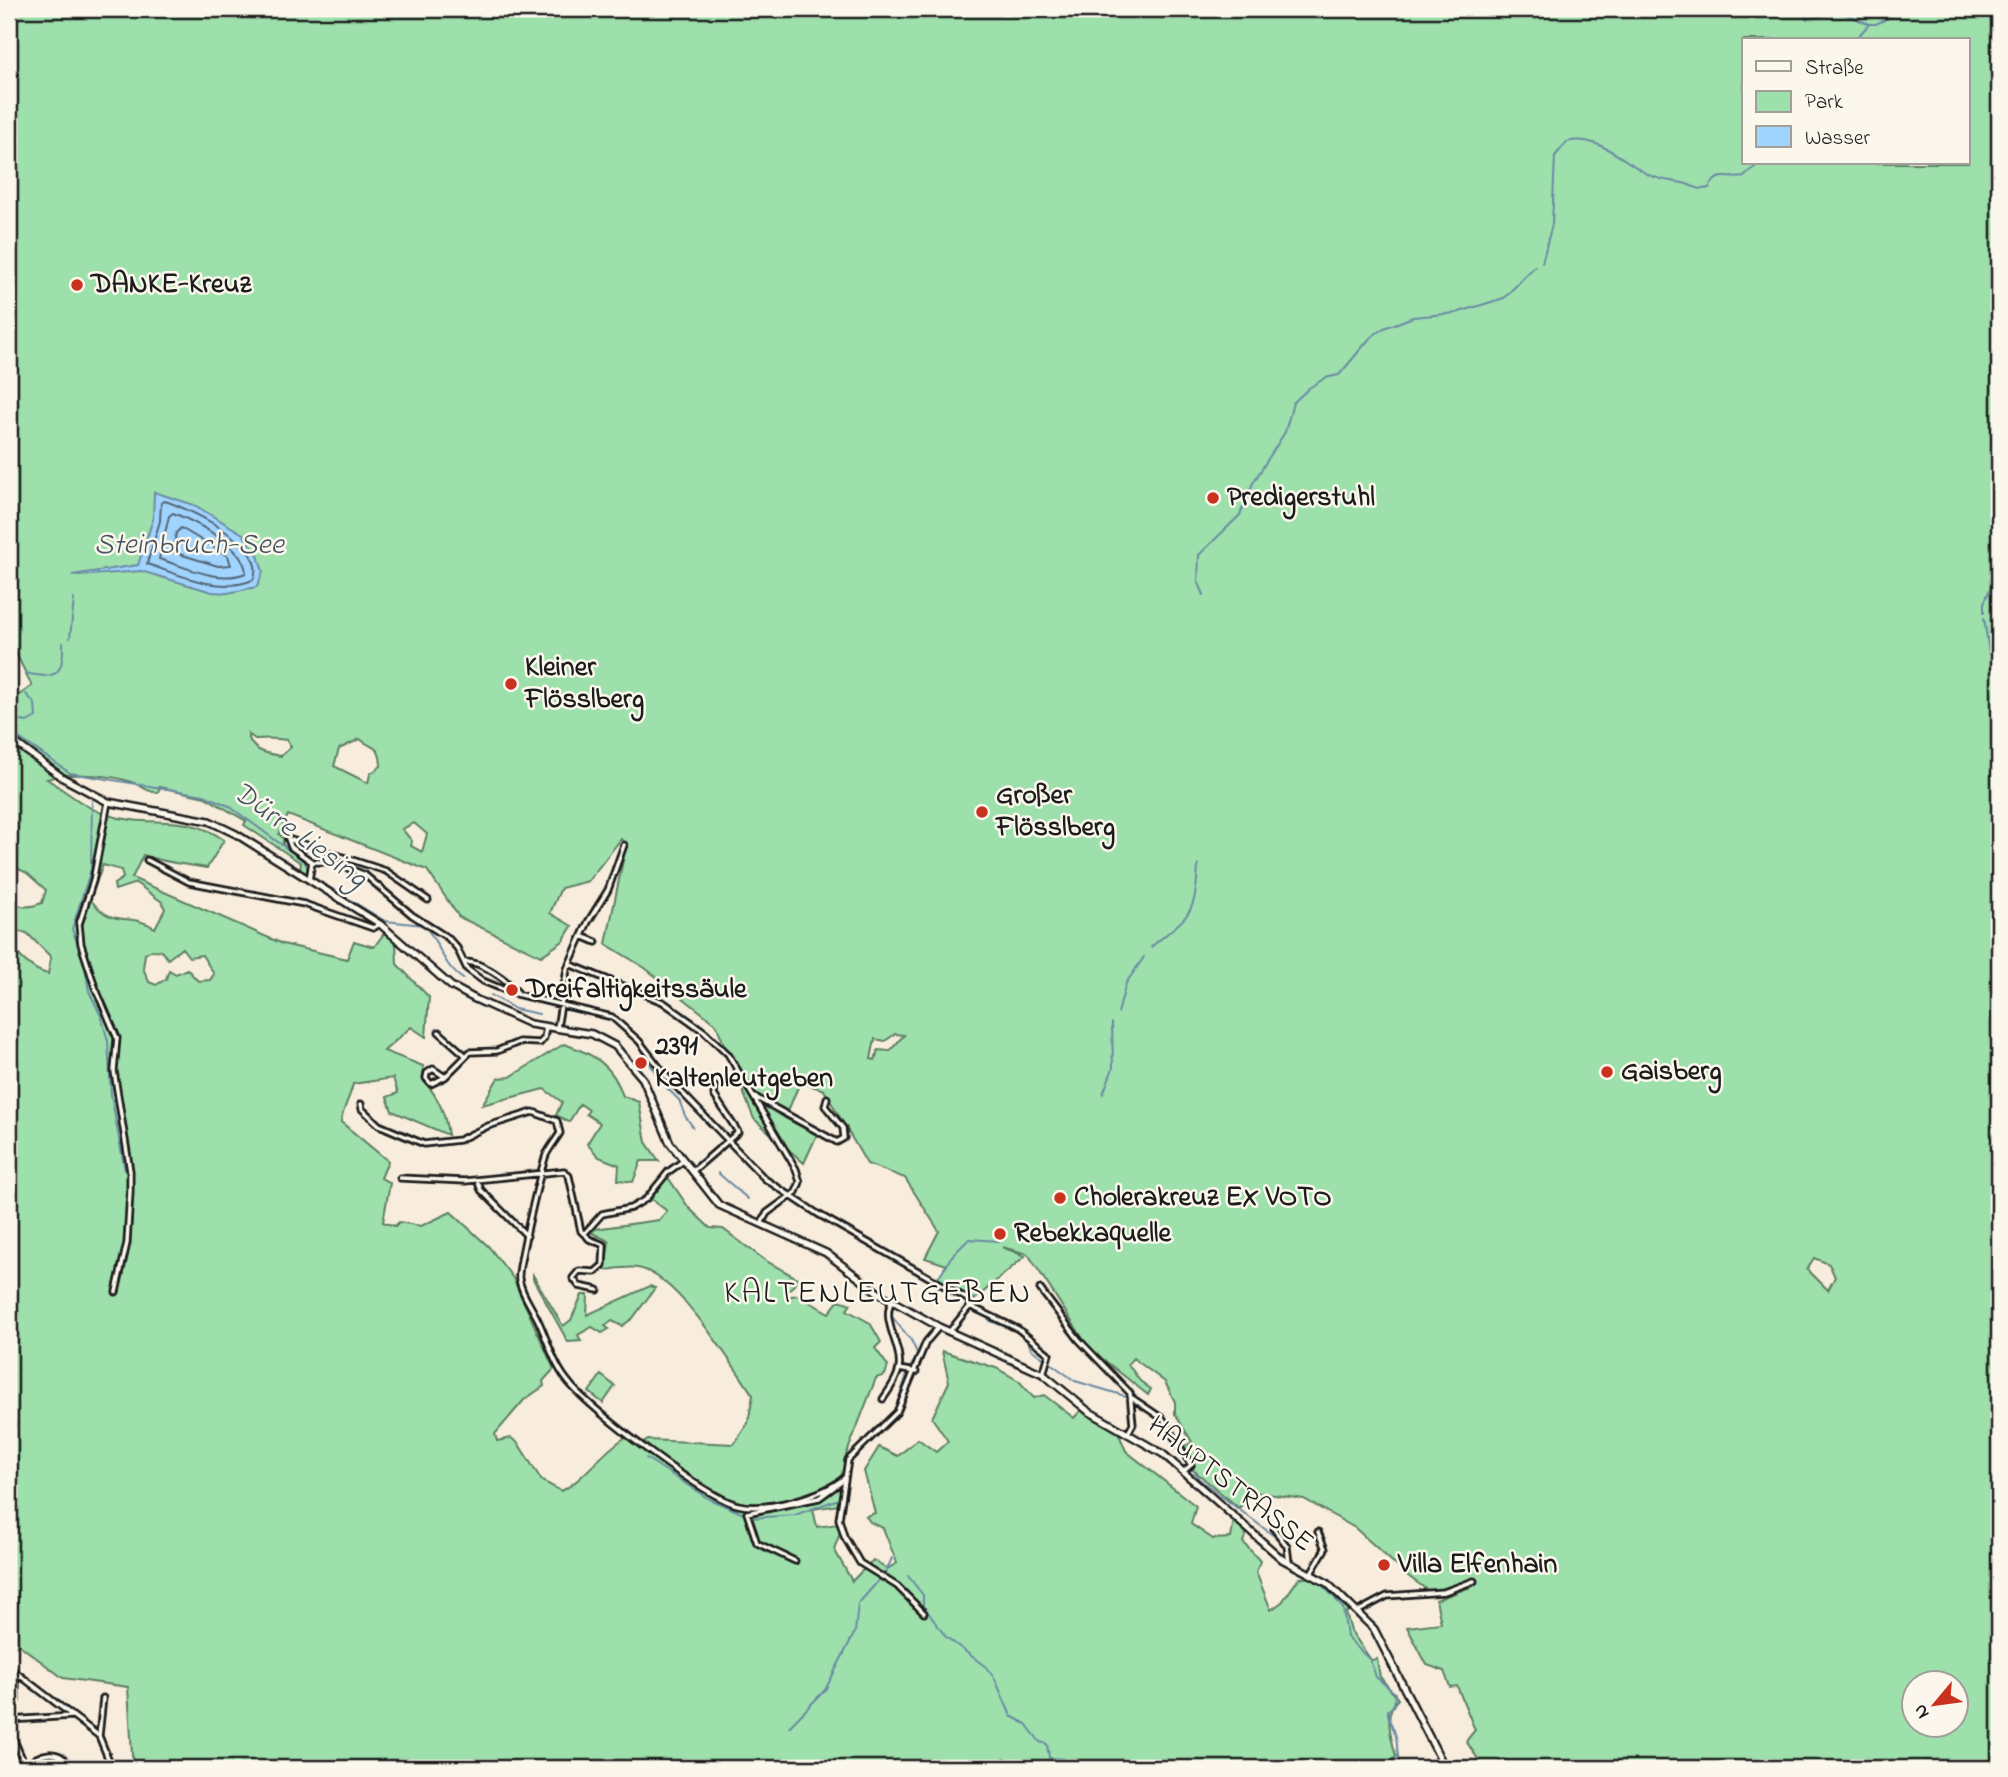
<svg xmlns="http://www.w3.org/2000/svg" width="2008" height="1777" font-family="'Indie Flower',sans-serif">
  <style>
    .green { fill: #9de0ab; stroke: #5c7e64; stroke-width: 2; fill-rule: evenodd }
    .water { fill: #a0d3fe; stroke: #6b8aa4; stroke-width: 2 }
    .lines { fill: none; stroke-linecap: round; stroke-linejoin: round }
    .shore { stroke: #516576; stroke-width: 2 }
    .stream { stroke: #6b8aa4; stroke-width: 2 }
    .street-casing { stroke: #1c1c1c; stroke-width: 9 }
    .secondary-casing { stroke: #1c1c1c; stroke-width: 10 }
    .street { stroke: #fbf7ec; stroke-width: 3.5 }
    .secondary { stroke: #fbf7ec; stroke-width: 5 }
    .poi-dot { fill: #c8321e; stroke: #fbf7ec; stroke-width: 2.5 }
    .labels { text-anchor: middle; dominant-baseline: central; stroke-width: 5; stroke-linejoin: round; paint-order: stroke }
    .poi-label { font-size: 28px; font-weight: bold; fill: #1c1c1c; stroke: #fbf7ec; text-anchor: start }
    .street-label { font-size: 28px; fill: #1c1c1c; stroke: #fbf7ec }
    .water-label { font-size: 30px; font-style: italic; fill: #445360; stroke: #fbf7ec }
    .quarter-label { font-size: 32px; letter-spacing: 2px; fill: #1c1c1c; stroke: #fbf7ec }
  </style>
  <rect width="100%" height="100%" fill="#f8ecdc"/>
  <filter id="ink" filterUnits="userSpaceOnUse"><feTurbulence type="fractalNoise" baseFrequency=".0143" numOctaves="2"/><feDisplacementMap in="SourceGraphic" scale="14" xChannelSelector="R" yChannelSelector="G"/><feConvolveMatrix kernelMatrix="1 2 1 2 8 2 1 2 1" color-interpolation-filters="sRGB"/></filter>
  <g filter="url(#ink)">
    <path class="green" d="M 9,9 L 1999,9 L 1999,1768 L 1520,1768 L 1504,1759 L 1491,1768 L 1484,1768 L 1466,1741 L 1475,1730 L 1457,1686 L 1450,1687 L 1444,1671 L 1427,1665 L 1407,1627 L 1441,1623 L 1436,1600 L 1471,1587 L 1468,1581 L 1430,1592 L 1408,1576 L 1355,1528 L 1304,1499 L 1253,1492 L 1239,1508 L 1192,1469 L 1194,1465 L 1185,1446 L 1192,1442 L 1175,1414 L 1175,1402 L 1165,1382 L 1133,1358 L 1128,1364 L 1140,1381 L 1151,1389 L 1148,1395 L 1089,1348 L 1028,1254 L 1002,1247 L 1025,1256 L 973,1301 L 933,1278 L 939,1276 L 947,1265 L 925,1258 L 939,1231 L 905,1178 L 867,1164 L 824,1090 L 800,1082 L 785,1118 L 817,1135 L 804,1163 L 754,1119 L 716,1024 L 645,968 L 606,944 L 626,845 L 621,839 L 588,881 L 561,888 L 550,913 L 572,926 L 563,941 L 541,956 L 459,917 L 427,870 L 288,815 L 279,834 L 283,838 L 283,845 L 304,860 L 311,873 L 309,877 L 300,871 L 301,863 L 244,825 L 246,821 L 205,797 L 160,787 L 158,792 C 146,792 144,787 134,783 C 112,774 69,772 47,779 C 66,791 86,809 108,815 C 152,829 184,811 224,840 L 207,868 C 184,864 165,863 143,855 L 132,878 L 283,944 L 347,959 L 354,941 L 374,947 L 385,932 L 396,941 L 397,964 L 429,997 L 426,1037 L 411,1027 L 384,1051 L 423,1066 L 424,1081 C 439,1098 445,1113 448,1135 L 392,1111 L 387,1097 L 398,1093 L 393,1078 L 353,1084 C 350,1098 343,1107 341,1122 L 388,1161 L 381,1178 L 390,1183 L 383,1222 L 395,1226 L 399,1222 L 421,1226 L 451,1212 L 489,1247 L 513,1278 L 554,1369 L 543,1381 L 544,1386 L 524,1400 L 495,1434 L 497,1441 L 511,1438 L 518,1443 L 542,1481 L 561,1491 C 584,1480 601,1452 626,1437 L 640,1445 L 648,1440 L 734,1444 L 748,1423 L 753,1395 C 732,1364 676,1274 638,1268 C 628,1266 615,1269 605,1270 L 609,1241 L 592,1233 L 595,1229 L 659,1220 L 667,1211 L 651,1199 L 667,1176 L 689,1208 L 710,1228 L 723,1229 L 766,1261 L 797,1278 L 794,1285 L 785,1293 L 786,1297 L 797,1295 L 829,1313 L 839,1300 L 851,1304 L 847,1310 L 870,1323 L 881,1342 L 875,1348 L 888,1366 L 885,1375 L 876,1378 L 845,1458 L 839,1505 L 813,1509 L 817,1527 L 838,1524 L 840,1533 L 834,1549 L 852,1581 L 873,1560 L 887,1569 L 897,1563 L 883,1528 L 870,1522 L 866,1516 L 875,1513 L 864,1471 L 879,1447 L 898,1456 L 918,1439 L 936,1452 L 948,1441 L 932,1418 L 949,1382 L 942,1351 L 996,1368 L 1019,1381 L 1034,1398 L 1044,1395 L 1074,1418 L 1082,1409 L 1118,1432 L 1126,1451 L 1196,1506 L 1191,1524 L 1213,1539 L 1231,1538 L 1234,1519 L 1247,1532 L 1243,1542 L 1260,1561 L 1256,1572 L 1271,1610 L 1282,1602 L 1299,1578 C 1323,1575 1333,1599 1350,1610 L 1346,1613 L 1351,1631 L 1371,1660 L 1377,1659 L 1380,1677 L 1398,1699 C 1382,1714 1392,1738 1396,1757 L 1382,1768 L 137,1768 L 132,1755 L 128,1687 L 63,1678 L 18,1644 L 9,1653 L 9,941 C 15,954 33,971 48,974 L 51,957 L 27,933 L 17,931 L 9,935 L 9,898 C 20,909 28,908 42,903 L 46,890 L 27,873 L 9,864 L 9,702 L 32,686 L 13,647 L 9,649 ZM 1744,40 L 1968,40 L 1968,163 L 1744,163 ZM 248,734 L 255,739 C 267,738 276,738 287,740 L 291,747 L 281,756 C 266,753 251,752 248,734 ZM 360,739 C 373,750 380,744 381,766 L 370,774 L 368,783 L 334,766 L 339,749 ZM 414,823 L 427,834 L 422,852 L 411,846 L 412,841 L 402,829 ZM 103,865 L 121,870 L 123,878 L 114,884 L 115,890 L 136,883 L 162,902 L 165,909 L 155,928 C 126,910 115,931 90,899 ZM 182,948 L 189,957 L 202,955 L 214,974 L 210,980 L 198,981 L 187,969 L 176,974 L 169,970 L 166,979 L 156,985 L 149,982 L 143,968 L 145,954 L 152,950 L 161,951 L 168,959 ZM 895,1034 L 904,1035 L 890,1051 L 878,1050 L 875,1060 L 871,1059 L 875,1039 L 885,1041 ZM 1814,1258 L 1829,1264 L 1835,1277 L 1828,1290 L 1807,1269 ZM 1913,1682 L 1955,1682 L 1955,1724 L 1913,1724 Z
      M 564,1044 C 594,1054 613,1065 623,1096 L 639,1102 L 646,1142 L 659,1161 L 641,1161 L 633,1182 L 618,1180 L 619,1165 L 599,1157 L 587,1144 L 600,1123 L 586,1114 L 589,1110 L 580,1104 L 569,1122 L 556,1115 L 562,1102 L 544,1089 L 482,1105 L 498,1078 L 510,1077 Z
      M 533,1275 L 563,1326 L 571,1320 L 582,1295 L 588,1295 L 587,1315 L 650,1286 L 655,1288 L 633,1318 L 622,1326 L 612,1321 L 605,1326 L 609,1329 L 602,1333 L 592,1327 L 578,1335 L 581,1341 L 568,1342 L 533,1279 Z
      M 601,1375 L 615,1386 L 603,1403 L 589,1392 Z"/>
    <path class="water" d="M 154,492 L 194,505 L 243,534 L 258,555 L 263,572 L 257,587 L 228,593 L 212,592 L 141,571 L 79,576 L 72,575 L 138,565 L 153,519 Z"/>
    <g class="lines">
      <path class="shore" d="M 165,501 C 189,509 270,546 253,580 C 219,594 180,575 147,564 L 160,521 L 161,503 Z
        M 173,513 C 196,522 245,547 246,573 C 219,584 186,567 159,559 L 169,516 Z
        M 181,528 L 228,556 L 231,565 L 218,566 L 173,552 L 176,533 Z"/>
      <path class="stream" d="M 1804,9 L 1806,19 L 1840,12 L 1869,24
        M 1934,9 L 1978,17 L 1989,16 L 1999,22
        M 1855,40 L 1869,24 L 1876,24 L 1906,9
        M 1542,263 L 1552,224 L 1555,156 L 1567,142 C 1597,134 1624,161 1647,174 C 1657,180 1672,181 1683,183 C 1692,185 1698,191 1709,188 C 1718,170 1729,180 1744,177 L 1759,163
        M 1204,595 L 1198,581 L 1199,555 L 1240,515 L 1253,483 L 1285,432 L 1293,403 L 1309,388 L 1325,378 L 1339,375 L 1371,337 L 1384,328 L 1413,317 L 1456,313 L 1504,298 L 1535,266
        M 1984,612 L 1984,603 L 1999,568
        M 1984,618 L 1989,652 L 1999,668
        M 70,638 L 74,599
        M 26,673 C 57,681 64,673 63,643
        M 9,718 L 27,722 L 36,717 L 35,704 L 26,694
        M 9,731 L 70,773 L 204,795 L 229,806 L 305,862 L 314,878 L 385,921 L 424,925 C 441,944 441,964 463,979
        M 92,799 L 91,869 L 72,929 L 84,961 L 89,991 L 101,1016 L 108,1041 L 111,1095 L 125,1171
        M 1151,947 C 1188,915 1196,918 1198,865
        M 491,995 L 515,1009 L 539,1014
        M 1118,1013 L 1126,983 L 1144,957
        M 637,1042 L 661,1082 L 679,1100 L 685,1116 L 693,1127
        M 1103,1094 L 1113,1068 L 1112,1023
        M 718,1173 L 748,1199
        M 937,1280 L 951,1257 L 969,1239 L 999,1241 L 1000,1235
        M 892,1317 L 911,1340 L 918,1355 L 909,1369 L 894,1412
        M 990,1321 L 1017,1331 L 1027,1339 L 1031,1349 L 1075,1381 L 1122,1395 L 1158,1418 L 1175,1442
        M 1182,1453 L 1199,1479 L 1278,1539 L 1286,1550
        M 646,1458 L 709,1499 L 744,1514
        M 751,1518 L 795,1515 L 836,1500
        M 1289,1567 L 1321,1584 L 1333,1596 L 1343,1608 L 1347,1637 L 1370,1660 L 1376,1677 L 1395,1693 L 1394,1706 L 1388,1710 C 1387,1719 1392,1724 1395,1733 C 1399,1744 1395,1758 1402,1768
        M 908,1576 L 923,1595 L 923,1605
        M 925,1608 L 946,1637 L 986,1667 L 995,1679 L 1011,1716 L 1026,1724 L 1040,1742 L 1047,1744 L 1049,1758 L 1064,1759 L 1073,1768
        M 789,1727 L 825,1690 L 855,1632 L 858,1604 L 886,1572 L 892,1558
        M 464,1768 L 468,1766"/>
      <g class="street-casing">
        <path id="street" d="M 108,802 L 93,881 L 79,924 L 81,944 L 95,987 L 117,1038 L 114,1071 L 130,1171 L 130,1192 L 127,1243 L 116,1292
          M 288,839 L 291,847 L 312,862 L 332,862 L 365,875 L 412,915 L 448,938 L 457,948 L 467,969 L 483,981 L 512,993 L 612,1017 L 639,1041 L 667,1077 L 765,1179 L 818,1214 L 969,1300 L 970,1306 L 1018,1329 L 1049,1354 L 1043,1374
          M 288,839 L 386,871 L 428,900
          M 147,860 L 189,882 L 304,904 L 373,928 L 380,924
          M 309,880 L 312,862
          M 582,936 L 596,942
          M 465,962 C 482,961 508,981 518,993
          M 569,964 L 663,1002 L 705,1032 L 728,1054 L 796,1169 L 800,1182 L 796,1192 L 767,1213 L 761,1224
          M 557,1028 L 567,969 L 588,922 L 608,890 L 624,845
          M 439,1032 L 465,1055
          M 445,1077 L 431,1084 L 426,1078 L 427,1073 L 433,1069 L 445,1077 L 470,1052 L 497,1051 L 519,1042 L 540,1043 L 544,1038 L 546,1027
          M 755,1097 L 837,1142 L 844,1138 L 843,1128 L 825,1106 L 827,1098
          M 361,1104 L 362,1109 L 379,1125 L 424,1144 L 459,1140 L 488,1126 L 533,1112 L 557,1121 L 560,1133 C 556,1140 550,1147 546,1155 C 541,1169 517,1268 519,1279 C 521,1293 531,1306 537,1318 C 548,1340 553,1365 570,1384 C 592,1411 706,1498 738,1505 C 765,1512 823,1496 844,1478
          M 693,1171 L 738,1132 L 714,1095 L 715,1087
          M 400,1178 L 465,1181 L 564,1171 L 569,1176 L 581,1231 L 584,1234 L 602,1214 L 631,1208 L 646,1199 L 668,1172 L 683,1161
          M 477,1180 L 481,1190 L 527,1236
          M 585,1234 L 589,1239 L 604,1245 L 603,1265 L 595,1272 L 579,1271 L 573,1278 L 579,1286 L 598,1290
          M 1040,1289 L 1079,1340 L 1130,1393 L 1133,1424 L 1128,1433
          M 949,1332 L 970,1306
          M 899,1369 L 916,1372
          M 1132,1398 L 1163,1419 L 1191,1465 L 1183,1472
          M 883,1399 C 889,1390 897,1380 899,1369 C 903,1347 880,1320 892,1301
          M 1274,1529 L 1287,1546 L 1289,1563
          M 795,1561 L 757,1543 L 747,1513 L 819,1498 L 841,1482
          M 1311,1573 L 1325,1549 L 1318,1532
          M 1357,1612 L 1387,1596 L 1444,1592 L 1474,1581
          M 924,1613 L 897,1586 L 860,1563 L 844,1536 L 839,1519 L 848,1460 L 897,1412 L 926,1342 L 938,1328
          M 9,1667 L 99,1736 L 112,1768
          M 9,1705 L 16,1702 L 16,1674
          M 10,1720 L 72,1716
          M 9,1725 L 15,1704
          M 9,1728 L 26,1768
          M 99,1736 L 103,1698
          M 26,1767 C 39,1752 60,1747 71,1768"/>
      </g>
      <g class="secondary-casing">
        <path id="secondary" d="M 9,738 L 63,778 L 108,802 L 209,821 L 236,834 L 380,924 L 451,986 L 475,999 L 530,1024 L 592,1034 L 615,1046 L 643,1079 L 670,1143 L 719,1205 L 826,1253 L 880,1294 L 939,1327 L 1043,1374 L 1088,1411 L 1163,1454 L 1282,1559 L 1327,1583 L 1374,1629 L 1445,1768"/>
      </g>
      <use href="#street" class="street"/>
      <use href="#secondary" class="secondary"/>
    </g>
  </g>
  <g class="poi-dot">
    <circle cx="77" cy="285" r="7"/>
    <circle cx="1213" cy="498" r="7"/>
    <circle cx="511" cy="684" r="7"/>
    <circle cx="982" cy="812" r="7"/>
    <circle cx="512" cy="990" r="7"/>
    <circle cx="641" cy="1063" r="7"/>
    <circle cx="1607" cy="1072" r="7"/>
    <circle cx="1060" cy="1198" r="7"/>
    <circle cx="1000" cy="1234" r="7"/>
    <circle cx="1384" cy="1565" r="7"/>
  </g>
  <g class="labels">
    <g class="poi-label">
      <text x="91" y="285">DANKE-Kreuz</text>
      <text x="1227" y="498">Predigerstuhl</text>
      <text x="525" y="668">Kleiner<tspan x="525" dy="32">Flösslberg</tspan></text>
      <text x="996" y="796">Großer<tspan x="996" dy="32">Flösslberg</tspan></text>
      <text x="526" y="990">Dreifaltigkeitssäule</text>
      <text x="655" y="1047">2391<tspan x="655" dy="32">Kaltenleutgeben</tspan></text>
      <text x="1621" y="1072">Gaisberg</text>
      <text x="1074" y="1198">Cholerakreuz EX VOTO</text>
      <text x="1014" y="1234">Rebekkaquelle</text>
      <text x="1398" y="1565">Villa Elfenhain</text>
    </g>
    <g class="street-label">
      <text transform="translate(1230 1485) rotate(38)">HAUPTSTRASSE</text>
    </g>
    <g class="water-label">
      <text x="189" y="546">Steinbruch-See</text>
      <text transform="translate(299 836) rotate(36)">Dürre Liesing</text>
    </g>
    <g class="quarter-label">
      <text x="878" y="1294">KALTENLEUTGEBEN</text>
    </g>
  </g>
  <rect width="2008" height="1777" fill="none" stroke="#fbf7ec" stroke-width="35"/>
  <rect x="18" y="18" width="1973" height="1742" fill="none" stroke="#1c1c1c" stroke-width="2.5" filter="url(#ink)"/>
  <rect x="1742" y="38" width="228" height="126" fill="#fbf7ec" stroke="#a29f99" stroke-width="2"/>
  <rect x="1756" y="61" width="35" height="10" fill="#fbf7ec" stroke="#a29f99" stroke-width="2"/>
  <text x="1805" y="74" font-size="21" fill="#1c1c1c">Straße</text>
  <rect x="1756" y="91" width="35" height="21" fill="#9de0ab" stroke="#a29f99" stroke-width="2"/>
  <text x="1805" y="108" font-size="21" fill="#1c1c1c">Park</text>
  <rect x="1756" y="126" width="35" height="21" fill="#a0d3fe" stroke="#a29f99" stroke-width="2"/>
  <text x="1805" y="144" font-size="21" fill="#1c1c1c">Wasser</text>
  <g transform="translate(1935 1704) rotate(241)"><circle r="33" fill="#fbf7ec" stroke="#a29f99" stroke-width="2"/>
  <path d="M0-5L12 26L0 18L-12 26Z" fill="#c8321e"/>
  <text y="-10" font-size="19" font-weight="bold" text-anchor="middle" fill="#1c1c1c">N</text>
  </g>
</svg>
